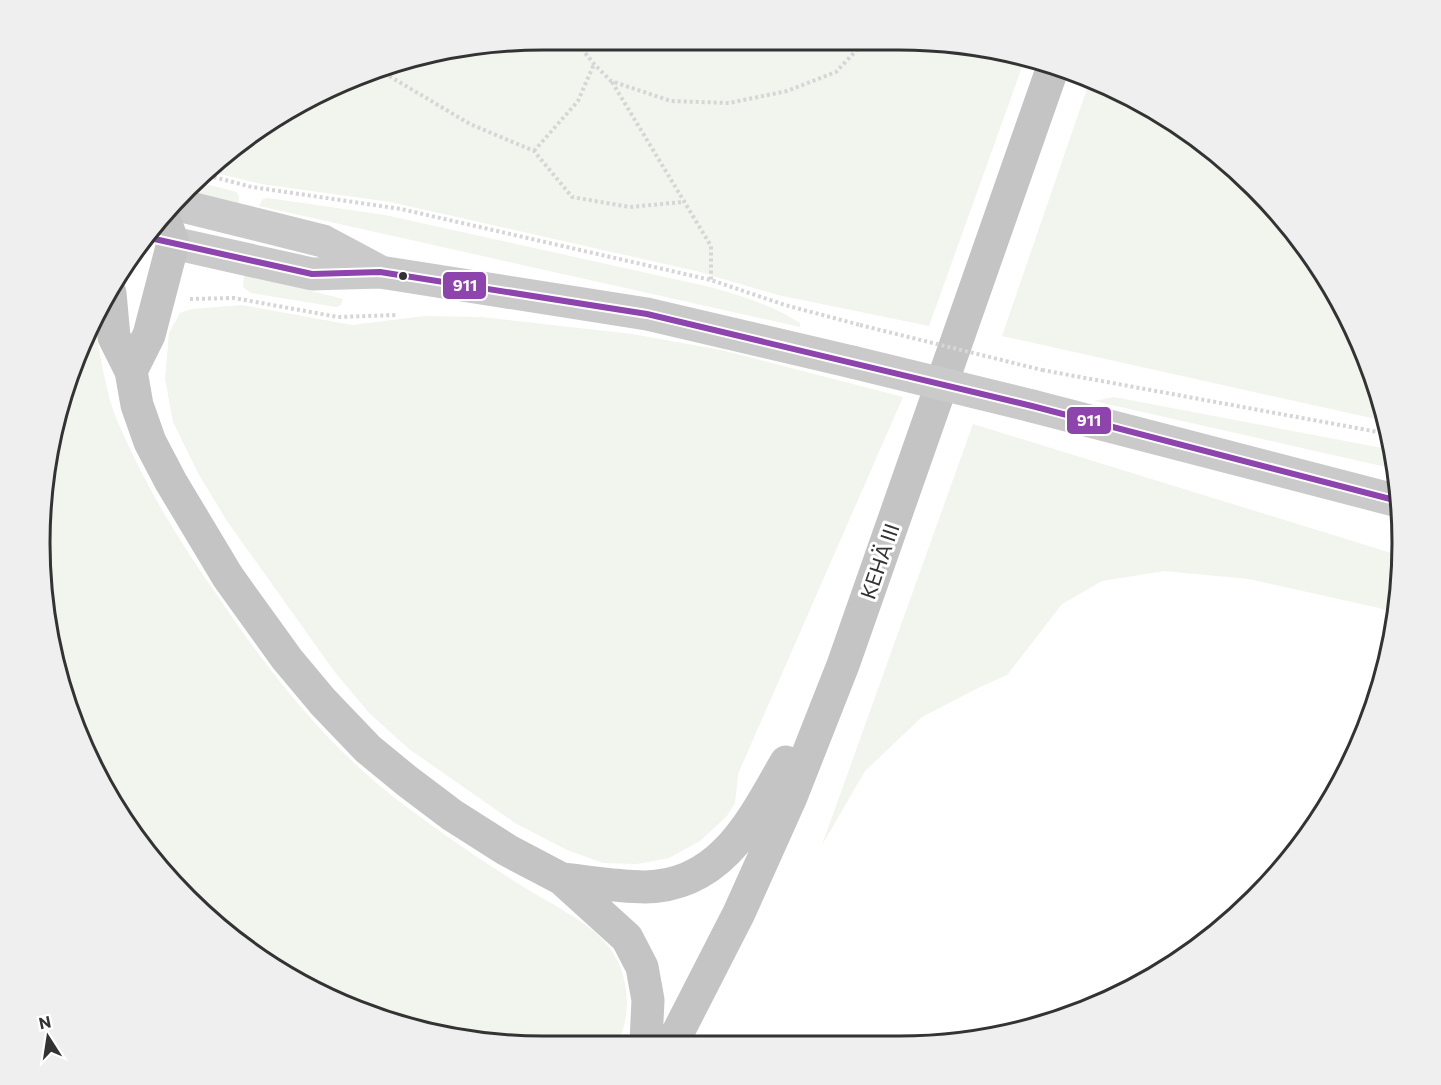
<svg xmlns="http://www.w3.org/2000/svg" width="1441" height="1085" font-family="Commissioner,sans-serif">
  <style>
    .green { fill: #f1f5ed }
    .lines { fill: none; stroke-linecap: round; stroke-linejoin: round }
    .path { stroke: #d6d6d6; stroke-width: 4; stroke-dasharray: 3 3; stroke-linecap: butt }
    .primary { stroke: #cacaca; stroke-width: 33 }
    .highway { stroke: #c4c4c4; stroke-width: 33 }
    .path-bridge { stroke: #d6d6d6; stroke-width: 4; stroke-dasharray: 3 3; stroke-linecap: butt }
    .primary-bridge { stroke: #cacaca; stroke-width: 33 }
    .bus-1-casing { stroke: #fff; stroke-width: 10 }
    .bus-1 { stroke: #8e44ad; stroke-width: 6 }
    .bus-dot { fill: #333; stroke: #fff; stroke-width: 2 }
    .labels { text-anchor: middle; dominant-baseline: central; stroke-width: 6; stroke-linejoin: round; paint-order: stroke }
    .street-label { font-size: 21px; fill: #333; stroke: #fff }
    .rim { fill: none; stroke: #333; stroke-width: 3 }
    .line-badge { stroke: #fff; stroke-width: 2 }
    .badge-label { font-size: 16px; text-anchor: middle; font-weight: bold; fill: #fff }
  </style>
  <rect width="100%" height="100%" fill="#fff"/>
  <path class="green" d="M 543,39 L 931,40 L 1026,56 L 929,326 L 778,295 L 696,271 L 390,202 L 261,184 L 207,171 L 290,107 L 412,56 Z
    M 1089,83 L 1179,124 L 1255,187 L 1317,262 L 1364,350 L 1385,421 L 1002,336 Z
    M 194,181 L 237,192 L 239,197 L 239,203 L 184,190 Z
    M 268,198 L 385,215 L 710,287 C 742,296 772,305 800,323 L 800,327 L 259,206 L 263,199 Z
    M 244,274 L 343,299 L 340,306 L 336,307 L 251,293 L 243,287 Z
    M 242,305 L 352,325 L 425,316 L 482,317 L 632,334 L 721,350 L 903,397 L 738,774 L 735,803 L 727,816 L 700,841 L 669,858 L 637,864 L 603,863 L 567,850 L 515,823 L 409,749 L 369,713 L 334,671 L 227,521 L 198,473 L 173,422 L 165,379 L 169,333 L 180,313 L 192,309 Z
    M 93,317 C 99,346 105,390 116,418 C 143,482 179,542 219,598 C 271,675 329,749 404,805 C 443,834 483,862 525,888 C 548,902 586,921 603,940 C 628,966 634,1009 618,1042 L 477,1042 L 380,1019 L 290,978 L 210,921 L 124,823 L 66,704 L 40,575 L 49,444 Z
    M 1114,397 L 1393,450 L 1395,469 L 1094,401 Z
    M 973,424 L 1401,556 L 1395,614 L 1379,608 L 1249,579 L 1164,571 L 1102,581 L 1062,604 L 1007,675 L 980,687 L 922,717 L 865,771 L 822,845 Z"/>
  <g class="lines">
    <path class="path" d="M 574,39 L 594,64 L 611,81 L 671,101 L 729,103 L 787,91 L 836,72 L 866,40
      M 379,70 L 470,124 L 534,151 L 572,197 L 630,207 L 683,202
      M 612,82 L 711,246 L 711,280
      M 534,151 L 578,101 L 594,64
      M 202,174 L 252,187 L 401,209 L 711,280 L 785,305 L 860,325
      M 190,299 L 234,298 L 338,317 L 397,315
      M 1042,370 L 1389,434"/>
    <path class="primary" d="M 174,204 L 323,241 L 379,271
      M 173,243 L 312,274 L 380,272 L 647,314 L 852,362
      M 1032,406 L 1398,501"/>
    <path class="highway" d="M 110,293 L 114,337 L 131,371 L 137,405 L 150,442 L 171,482 L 228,577 L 287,659 L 323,702 L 368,749 L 407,781 L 452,815 L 507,850 L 562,879 L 627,938 L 642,967 L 648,1000 L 646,1042
      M 131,371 L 149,335 L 173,243 L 164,218
      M 562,879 C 589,882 618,887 645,887 C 722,886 753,819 786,762
      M 673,1042 L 739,913 L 791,797 L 843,665 L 1053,67"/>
    <path class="path-bridge" d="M 860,325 L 1042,370"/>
    <path class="primary-bridge" d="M 852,362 L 1032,406"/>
    <g class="bus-1-casing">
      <path id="bus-1" d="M 150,238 L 312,274 L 380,272 L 647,314 L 1032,406 L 1398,501"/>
    </g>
    <use href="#bus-1" class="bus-1"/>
  </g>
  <circle class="bus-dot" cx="403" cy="276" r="5"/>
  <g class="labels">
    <g class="street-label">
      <text transform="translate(879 561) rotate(-71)">KEHÄ III</text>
    </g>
  </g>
  <path d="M0 0H1441V1085H0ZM543 50H899A493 493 0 0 1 1392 543V543A493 493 0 0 1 899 1036H543A493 493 0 0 1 50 543V543A493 493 0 0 1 543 50Z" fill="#efefef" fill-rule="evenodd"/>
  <path class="rim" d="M543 50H899A493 493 0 0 1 1392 543V543A493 493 0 0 1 899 1036H543A493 493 0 0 1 50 543V543A493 493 0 0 1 543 50Z"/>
  <g class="line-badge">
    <rect x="442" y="271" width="45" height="29" rx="6" fill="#8e44ad"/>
    <rect x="1066" y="406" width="46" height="29" rx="6" fill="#8e44ad"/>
  </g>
  <g class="badge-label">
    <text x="465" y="291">911</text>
    <text x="1089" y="426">911</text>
  </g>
  <g transform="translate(48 1037) rotate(348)" stroke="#ffffff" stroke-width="4.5" paint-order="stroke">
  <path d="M0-4.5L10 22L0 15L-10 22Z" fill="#333333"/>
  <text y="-9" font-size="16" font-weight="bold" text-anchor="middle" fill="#333333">N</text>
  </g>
</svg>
